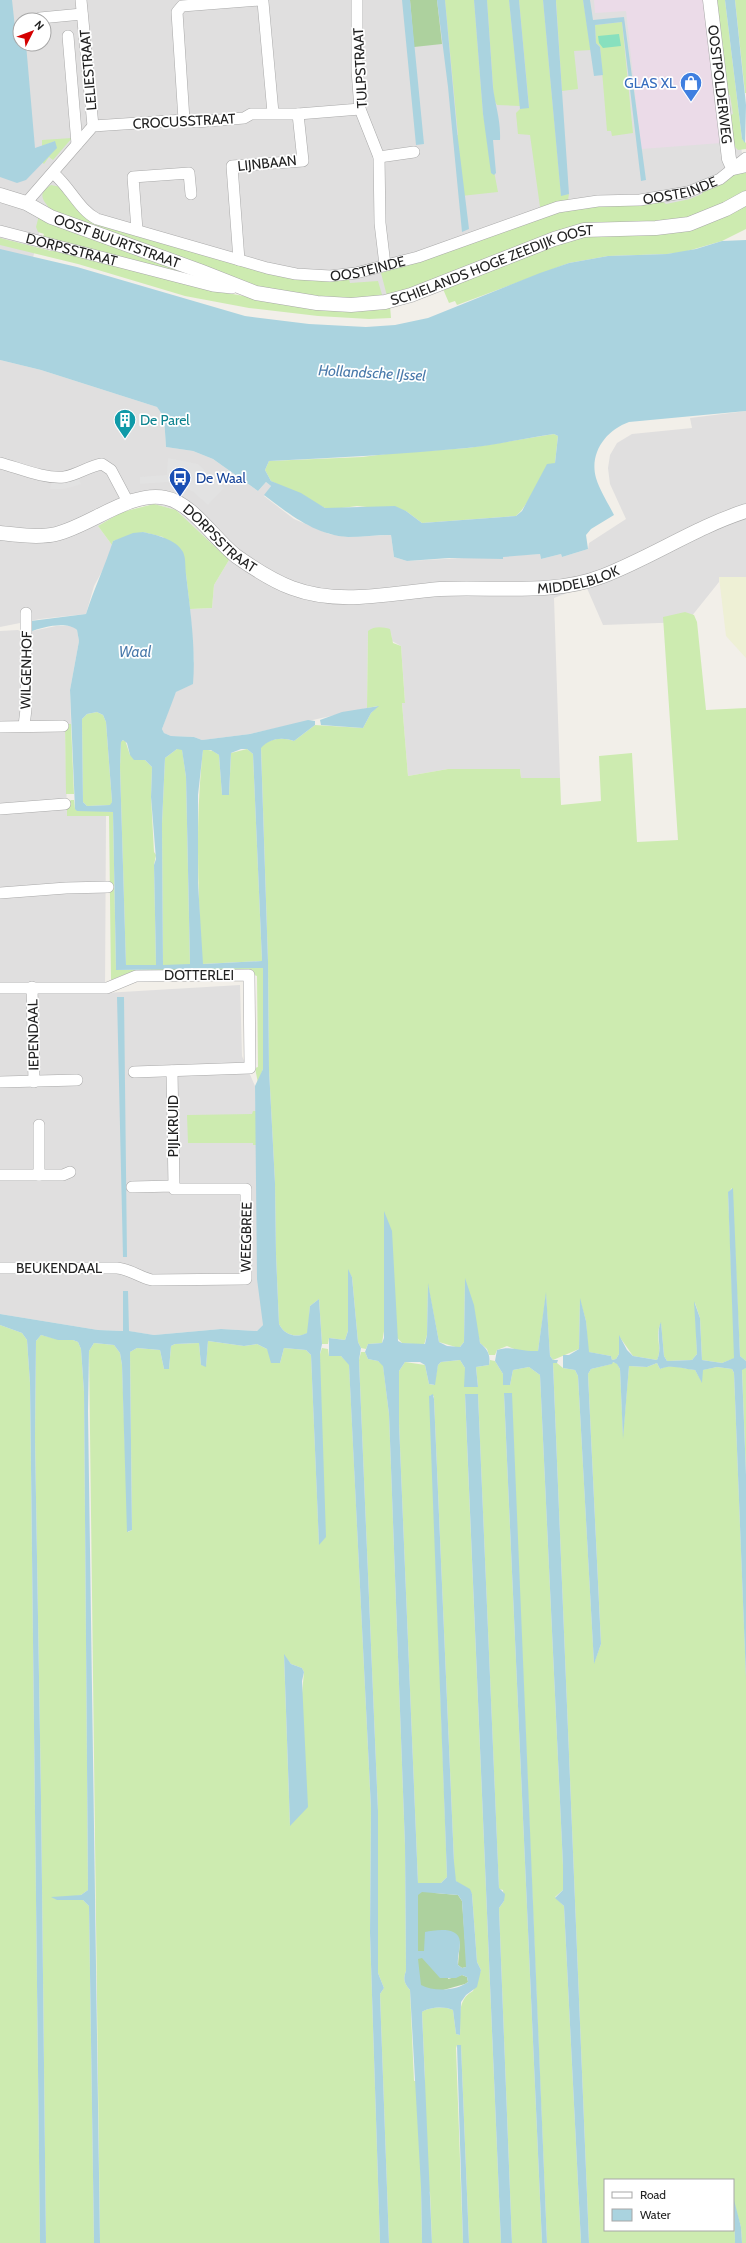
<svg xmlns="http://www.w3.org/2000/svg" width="746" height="2243" font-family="Cabin,sans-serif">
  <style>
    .residential { fill: #e0dfdf; fill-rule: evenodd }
    .industrial { fill: #ebdbe8 }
    .farmland { fill: #eef0d5 }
    .grass { fill: #cdebb0; fill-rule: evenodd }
    .forest { fill: #add19e }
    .pitch { fill: #88e0be }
    .parking { fill: #e2e2e2 }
    .water { fill: #aad3df; fill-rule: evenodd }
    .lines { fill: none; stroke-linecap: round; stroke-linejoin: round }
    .minor-casing { stroke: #a9a9a9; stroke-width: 12 }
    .tertiary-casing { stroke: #a9a9a9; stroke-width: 15 }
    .minor { stroke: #fff; stroke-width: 11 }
    .tertiary { stroke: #fff; stroke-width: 14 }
    .labels { text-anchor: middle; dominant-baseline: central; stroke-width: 3.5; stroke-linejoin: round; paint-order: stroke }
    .street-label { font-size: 14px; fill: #222; stroke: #fff }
    .shop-label { font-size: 14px; fill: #366cbe; stroke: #fff; text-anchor: end }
    .culture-label { font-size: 14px; fill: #0d838f; stroke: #fff; text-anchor: start }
    .transit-label { font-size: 14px; fill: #164399; stroke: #fff; text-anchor: start }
    .water-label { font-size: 15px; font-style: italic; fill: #4a7aab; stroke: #fff }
  </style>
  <rect width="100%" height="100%" fill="#f2efe9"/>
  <path class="residential" d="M 0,0 L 723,0 L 745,178 L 682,214 L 472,268 L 377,297 L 40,229 L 30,270 L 0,271 ZM 20,20 L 44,20 L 44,44 L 20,44 Z
    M 0,360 L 41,370 L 157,407 L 164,416 L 166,447 L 193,451 L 213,459 L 258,491 L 266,482 L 271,486 L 264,496 L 294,519 L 329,534 L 348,537 L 391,535 L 394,557 L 407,561 L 540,554 L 541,559 L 561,554 L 562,557 L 588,549 L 589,543 L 626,519 L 610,484 L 608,468 L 610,455 L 617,443 L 632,434 L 692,428 L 690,418 L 746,411 L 746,577 L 719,577 L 719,582 L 687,622 L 603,625 L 586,586 L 554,598 L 560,778 L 521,778 L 520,769 L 448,769 L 408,776 L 402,703 L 405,702 L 401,646 L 392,641 L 391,633 L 368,631 L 367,708 L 250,734 L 202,740 L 194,737 L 171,736 L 164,733 L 162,729 L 172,700 L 176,692 L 181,689 L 194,661 L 190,609 L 212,608 L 214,585 L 229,560 L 176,510 L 154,504 L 137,507 L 122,512 L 98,526 L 112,545 L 106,564 L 94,586 L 86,614 L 40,619 L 0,627 Z
    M 56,626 L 73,626 L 77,630 L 79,641 L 70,690 L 71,724 L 65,724 L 67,816 L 106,816 L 105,993 L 240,985 L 242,1056 L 255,1086 L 256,1111 L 263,1325 L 257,1331 L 221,1329 L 154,1335 L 128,1331 L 128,1291 L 123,1292 L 124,1331 L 98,1330 L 0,1314 L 0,631 L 18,630 L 23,633 Z"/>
  <path class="industrial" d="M 594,0 L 704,0 L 721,143 L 641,149 L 626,11 L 595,13 Z"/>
  <path class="farmland" d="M 719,577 L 746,577 L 746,658 L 726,636 Z"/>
  <path class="grass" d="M 445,0 L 474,0 L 483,114 L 498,192 L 461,196 L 453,136 L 458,135 Z
    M 487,0 L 509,0 L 520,106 L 497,105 L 494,100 Z
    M 519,0 L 543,0 L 561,195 L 569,194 L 568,200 L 540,207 L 530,135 L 518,134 L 516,113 L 520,109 L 529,107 Z
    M 556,0 L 583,0 L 591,50 L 574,51 L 578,89 L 562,91 Z
    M 715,0 L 725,0 L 742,139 L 746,143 L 746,149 L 738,150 L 734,146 L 731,115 L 733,114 L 730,95 L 725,96 Z
    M 735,0 L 746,0 L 746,93 L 745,93 Z
    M 622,22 L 633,133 L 612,136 L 611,131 L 607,131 L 600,47 L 596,43 L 595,25 Z
    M 72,138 L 53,160 L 49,157 L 44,164 L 42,162 L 55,141 L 42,146 L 42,140 Z
    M 746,170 L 746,193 L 692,219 L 606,225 L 387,296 L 381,273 L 454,250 L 566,209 L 662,201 L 666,204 L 690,199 L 702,194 L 703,190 L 736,173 Z
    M 51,185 L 61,187 L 83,215 L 180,246 L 349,279 L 350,283 L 378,281 L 383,298 L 342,300 L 267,291 L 53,212 C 43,201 36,194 51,185 Z
    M 746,204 L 746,229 L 722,241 L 684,252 L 667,254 L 608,256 L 569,263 L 457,305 L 455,301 L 449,303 L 443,289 L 572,239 L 597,235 L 644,233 Z
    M 39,215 L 209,279 L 42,238 L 44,234 L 38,232 L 36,227 Z
    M 0,238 L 51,251 L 55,251 L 56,249 L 216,291 L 282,303 L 390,306 L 391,318 L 369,319 L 318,316 L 249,308 L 185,296 L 78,264 L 0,245 Z
    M 554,434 L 558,436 L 555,463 L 521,511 L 516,516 L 422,523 L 406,511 L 357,506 L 342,508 L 325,508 L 271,481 L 265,470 L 269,461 L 362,457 L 394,453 L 468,448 Z
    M 154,504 L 176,510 L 229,560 L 214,585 L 212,608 L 190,609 L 186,574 L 163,537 L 143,532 L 113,541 L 112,545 L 98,526 L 122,512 Z
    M 685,612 L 694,615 L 697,622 L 706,710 L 746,708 L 746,1361 L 740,1356 L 732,1188 L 728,1193 L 735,1358 L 722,1363 L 702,1360 L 700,1318 L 695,1303 L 697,1354 L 692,1360 L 667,1361 L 664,1356 L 661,1323 C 654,1335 663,1348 657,1360 L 633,1356 L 619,1336 L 619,1354 L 616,1359 L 612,1360 L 611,1356 L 588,1352 L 586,1321 L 580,1300 L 579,1349 L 553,1360 L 550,1356 L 546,1295 L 538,1351 L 522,1352 L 507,1346 L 497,1350 L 495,1355 L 489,1355 L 487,1349 L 480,1343 L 465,1279 L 464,1342 L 459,1348 L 439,1342 L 428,1285 L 427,1335 L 424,1345 L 402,1343 L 385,1325 L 382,1343 L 368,1344 L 366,1349 L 361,1348 L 358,1342 L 352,1277 L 348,1271 L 348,1331 L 345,1340 L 329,1338 L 328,1344 L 322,1344 L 319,1299 L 310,1306 L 308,1333 C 297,1338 285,1336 279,1324 L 276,1254 L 275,1183 L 269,1069 L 268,961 L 261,747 C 270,738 282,737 294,741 L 315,725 L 363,728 L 371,713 L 378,706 L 367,708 L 368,631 C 374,626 383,627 390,629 L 393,643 L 401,646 L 405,703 L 402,703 L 408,776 L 448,769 L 520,769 L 521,778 L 560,778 L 561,805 L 601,801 L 599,756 L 632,753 L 637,842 L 678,840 L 663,617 Z
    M 97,712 L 103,715 L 106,722 L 112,802 L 111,805 L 87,806 L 83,802 L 82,719 L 87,714 Z
    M 65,724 L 71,724 L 74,794 L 66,794 Z
    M 125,740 L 130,755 L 145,760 L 152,767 L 151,797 L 154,852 L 156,855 L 154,865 L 156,965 L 126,966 L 120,767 L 121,741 Z
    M 177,749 L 182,749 L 186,777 L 190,965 L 163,965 L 162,824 L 165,758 Z
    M 203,749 L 213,751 L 219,755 L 222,795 L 229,795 L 231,753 L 247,749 L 253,754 L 262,961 L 202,964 C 198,892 195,821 203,749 Z
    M 71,800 L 74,800 L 75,809 L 113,812 L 116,970 L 263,967 L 263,1069 L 258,1083 L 255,1068 L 258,1067 L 257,976 L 254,975 L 253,970 L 131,972 L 111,980 L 109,816 L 67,816 L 67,803 Z
    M 253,1111 L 256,1111 L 256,1145 L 253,1145 L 253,1143 L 188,1143 L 187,1115 L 252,1114 Z
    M 0,1325 L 22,1333 L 27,1340 L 30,1383 L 40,2243 L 0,2243 Z
    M 41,1335 L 61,1340 L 73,1340 L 78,1342 L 81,1349 L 84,1392 L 88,1890 L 81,1895 L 57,1900 L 83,1900 L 89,1906 L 94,2243 L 46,2243 L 41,1796 L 35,1437 L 36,1341 Z
    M 208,1341 L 244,1346 L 257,1344 L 267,1349 L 280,1363 L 284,1348 L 306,1350 L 311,1355 L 319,1544 L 320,1354 L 322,1348 L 328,1349 L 329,1356 L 341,1356 L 349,1364 L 371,1809 L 370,1933 L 380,2243 L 100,2243 L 89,1351 L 94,1343 L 114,1345 L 120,1353 L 122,1365 L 128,1532 L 132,1530 L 130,1352 L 137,1348 L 160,1350 L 164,1369 L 169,1369 L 171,1346 L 175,1344 L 199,1343 L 201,1365 L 206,1366 ZM 284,1655 L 291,1664 L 302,1668 L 304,1672 L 290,1826 Z
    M 361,1352 L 365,1352 L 368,1359 L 378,1361 L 383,1365 L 389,1414 L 405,1846 L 406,1971 C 403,1979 404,1983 410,1990 L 414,2081 L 425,2080 L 422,2012 C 429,2007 445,2006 453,2010 L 456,2034 L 460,2035 C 461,2018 456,2000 473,1991 L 481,1970 L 477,1962 L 472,1894 C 466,1887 466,1888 459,1884 C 453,1881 454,1868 454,1862 L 434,1399 L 434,1396 L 430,1395 L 447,1877 L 441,1883 L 418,1883 L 399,1423 L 399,1371 L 405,1362 L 425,1365 L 429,1384 L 434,1385 L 438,1365 L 441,1362 L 460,1360 L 465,1368 L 465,1387 L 478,1387 L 476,1367 L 489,1365 L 490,1360 L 495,1361 L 503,1374 L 504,1385 L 510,1385 L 513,1370 L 529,1367 L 540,1375 L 563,1866 L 563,1890 L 555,1897 L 564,1906 L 581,2243 L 547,2243 L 511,1393 L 504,1393 L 542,2243 L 512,2243 L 499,1908 L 504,1901 L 503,1890 L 499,1889 L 478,1394 L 465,1395 L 501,2243 L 469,2243 L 461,2045 L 457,2045 L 456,2048 L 463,2243 L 432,2243 L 430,2192 L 421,2187 L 422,2243 L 389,2243 L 380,1994 L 384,1988 L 378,1973 L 378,1811 L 359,1360 Z
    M 612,1362 L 617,1363 L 620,1369 L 623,1435 L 629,1366 L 647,1367 L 657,1363 L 660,1369 C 672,1363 682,1369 695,1370 L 702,1382 L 702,1370 L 717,1367 L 732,1369 L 734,1373 L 746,1677 L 746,2243 L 742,2243 L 741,2227 L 734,2203 L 735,2243 L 589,2243 L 553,1363 L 557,1363 L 563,1368 L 575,1370 L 578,1376 L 594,1663 L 601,1644 L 588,1374 L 591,1369 L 611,1364 ZM 605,2180 L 733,2180 L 733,2230 L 605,2230 Z
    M 746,1368 L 746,1475 L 742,1369 Z"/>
  <path class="forest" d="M 410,0 L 437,0 L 442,44 L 414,47 Z
    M 412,1885 L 435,1893 L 458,1895 L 462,1901 L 467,1967 L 462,1968 L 458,1965 L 460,1941 L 448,1979 L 462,1975 L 467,1977 L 468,1982 L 465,1984 L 418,1997 Z"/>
  <path class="pitch" d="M 619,34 L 621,46 L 603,48 L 599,43 L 598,36 Z"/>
  <path class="parking" d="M 168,458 L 198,464 L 224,488 L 208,505 L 192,491 L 170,482 L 140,484 L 140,477 L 167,475 Z
    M 78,477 L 81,484 L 75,486 L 63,489 L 50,489 L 52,481 Z"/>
  <path class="water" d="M 0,0 L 12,0 L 16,37 L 20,37 L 20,44 L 26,44 L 35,148 L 55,141 L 57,148 L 26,180 L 17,183 L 0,177 Z
    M 402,0 L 410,0 L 424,144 L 416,145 Z
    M 437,0 L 445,0 L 457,131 L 469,229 L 462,232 L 448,87 Z
    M 474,0 L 487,0 L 493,87 C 495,105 501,120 500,140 L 493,140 L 496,173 L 494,175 L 491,173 L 483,114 Z
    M 509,0 L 519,0 L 529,108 L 520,109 Z
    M 543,0 L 556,0 L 556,3 L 569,194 L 561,196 Z
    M 583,0 L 590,0 L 593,20 L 624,17 L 646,180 L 641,181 L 622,22 L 595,25 L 596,43 L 600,47 L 603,75 L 594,76 Z
    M 725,0 L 735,0 L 746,105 L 745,143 L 742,139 Z
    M 746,240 L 746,411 L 629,422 C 606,430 589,453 596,478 C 600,491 608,503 614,515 L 591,529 L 586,535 L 588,549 L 562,557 L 561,554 L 541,559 L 540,554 L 503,557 L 503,559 L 449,558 L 407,561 L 394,557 L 391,535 C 376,535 362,537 348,537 C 315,535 289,514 264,495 L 271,486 L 266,482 L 258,491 L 213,459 L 193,451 L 166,447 L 164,417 L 157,407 L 41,370 L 0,360 L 0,249 L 77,267 L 245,316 L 309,324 L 366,327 L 395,325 L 428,318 L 540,273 L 569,263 L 608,256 L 667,254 L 696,249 L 722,241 ZM 554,434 L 558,436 L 555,463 L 547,464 L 522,511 L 516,516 L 422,523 L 406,511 L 395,506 L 325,508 L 301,493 L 271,481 L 265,470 L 269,461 C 335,458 401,454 467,448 C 496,445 525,438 554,434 Z
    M 143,532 C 156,535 176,539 183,552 C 186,558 185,567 186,574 C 190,609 196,648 193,684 L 176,692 L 162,729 L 164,733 L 171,736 L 194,737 L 202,740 L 250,734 L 308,720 L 315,721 L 315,725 L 294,741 C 282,737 270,738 261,748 L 268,961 L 269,1069 L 275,1183 L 276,1254 L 279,1324 C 285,1336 297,1338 307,1333 L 310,1306 L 319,1299 L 322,1344 L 320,1354 L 326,1537 L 319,1545 L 311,1355 L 306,1350 L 284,1348 L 280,1363 L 271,1363 L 267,1349 L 257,1344 L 244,1346 L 208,1341 L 206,1367 L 201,1365 L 199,1343 L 175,1344 L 171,1346 L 169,1369 L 164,1369 L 160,1350 L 137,1348 L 130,1352 L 132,1530 L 127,1532 L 122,1365 L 120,1353 L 114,1345 L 94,1343 L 89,1351 L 88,1411 L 100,2243 L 94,2243 L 89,1906 L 83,1900 L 57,1900 L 51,1897 L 81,1895 L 88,1890 L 84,1392 L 81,1349 L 78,1342 L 73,1340 L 58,1340 L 41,1335 L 36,1341 L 35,1437 L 41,1796 L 46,2243 L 40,2243 L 30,1383 L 27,1340 L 22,1333 L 0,1325 L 0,1314 L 98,1330 L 123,1331 L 123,1291 L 128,1291 L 129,1331 L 154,1335 L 221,1329 L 257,1331 L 263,1325 L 257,1279 L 255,1086 L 263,1069 L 263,968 L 116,970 L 113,812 L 77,811 L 75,809 L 70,690 L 79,641 L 77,630 C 67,621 42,627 30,632 L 31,621 L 86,614 C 94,589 105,566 113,541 L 133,533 ZM 97,712 L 103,715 L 106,722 L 112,802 L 110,805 L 87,806 L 83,802 L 82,719 L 87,714 ZM 123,740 L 127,743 L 130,755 L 134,760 L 145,760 L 152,767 L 151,797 L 156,859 L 154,865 L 156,965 L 126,965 L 120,767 L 121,742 ZM 177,749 L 182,750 L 186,777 L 190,964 L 163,965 L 162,824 L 165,758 ZM 241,749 L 247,749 L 253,754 L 262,961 L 203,964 L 198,883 L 198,795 L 203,750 L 211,750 L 219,755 L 222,795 L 229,795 L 231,753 Z
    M 379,706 L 371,713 L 363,728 L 321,725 L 320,720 L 342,712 Z
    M 117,997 L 124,997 L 127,1257 L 123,1257 Z
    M 733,1188 L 740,1356 L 746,1361 L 746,1368 L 742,1370 L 746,1475 L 746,1679 L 734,1373 L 732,1369 L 717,1367 L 703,1370 L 702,1383 L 695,1370 C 682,1369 672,1364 660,1369 L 657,1363 L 647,1367 L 629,1366 L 623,1439 L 620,1369 L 617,1364 L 613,1362 L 612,1364 L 591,1369 L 588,1374 L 601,1644 L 594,1664 L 578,1376 L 575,1370 L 563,1368 L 563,1355 L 569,1355 L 579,1349 L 580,1298 L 586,1321 L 589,1352 L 611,1356 L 612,1360 L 616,1359 L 619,1354 L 619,1335 L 627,1350 L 633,1356 L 657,1360 C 663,1348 655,1334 661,1322 L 664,1356 L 667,1361 L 692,1360 L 697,1354 L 694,1301 L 700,1318 L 702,1360 L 722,1363 L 734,1358 L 728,1192 Z
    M 384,1211 L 392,1231 L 398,1341 L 402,1343 L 425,1344 L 427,1335 L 428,1283 L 439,1342 L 447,1346 L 460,1347 L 464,1342 L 465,1278 L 474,1305 L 480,1343 C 487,1349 491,1354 489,1365 L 476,1367 L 478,1387 L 464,1387 L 465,1368 L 460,1360 L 441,1362 L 438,1365 L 435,1385 L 429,1384 L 425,1365 L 420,1362 L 405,1362 L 399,1371 L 399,1423 L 418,1883 L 441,1883 L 447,1877 L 429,1396 L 433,1394 L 434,1399 L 454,1862 L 456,1881 L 470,1889 L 472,1894 L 477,1962 L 481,1970 L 477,1987 L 466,1995 L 461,2002 L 460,2035 L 456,2034 L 453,2010 C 445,2006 429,2007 422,2012 L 432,2243 L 422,2243 L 421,2187 L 410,1990 C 404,1983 403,1979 406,1971 L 405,1846 L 389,1414 L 383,1366 L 378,1361 L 368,1359 L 365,1352 L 368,1344 L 382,1343 L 384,1338 ZM 422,1892 L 458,1895 L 462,1901 L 466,1967 L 462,1968 L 458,1965 C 457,1957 460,1950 460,1942 C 459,1926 436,1930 425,1932 L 424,1951 L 418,1951 L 418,1895 ZM 422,1958 L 440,1978 L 456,1978 L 462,1975 L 467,1977 L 468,1982 C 456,1991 434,1992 421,1985 L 418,1959 Z
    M 348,1269 L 352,1277 L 358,1342 L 361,1348 L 359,1360 L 378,1811 L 378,1973 L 384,1988 L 380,1994 L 389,2243 L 380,2243 L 370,1933 L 371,1809 L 349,1365 L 341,1356 L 329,1356 L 329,1338 L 345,1340 L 348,1331 Z
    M 546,1292 L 550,1356 L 553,1360 L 558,1360 L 557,1363 L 553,1363 L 589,2243 L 581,2243 L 564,1906 L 555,1898 L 563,1890 L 563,1866 L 540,1375 L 529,1367 L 513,1370 L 510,1385 L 503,1385 L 503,1374 L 495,1361 L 497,1350 C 512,1345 521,1352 538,1351 Z
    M 504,1393 L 512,1393 L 547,2243 L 542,2243 Z
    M 465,1394 L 478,1394 L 499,1888 L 505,1894 L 504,1901 L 499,1908 L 512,2243 L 501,2243 Z
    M 284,1654 L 291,1664 L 302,1668 L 304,1672 L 302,1681 L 308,1807 L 290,1826 Z
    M 457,2045 L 461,2045 L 469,2243 L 463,2243 Z
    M 734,2200 L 741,2227 L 742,2243 L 735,2243 Z"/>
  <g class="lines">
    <g class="minor-casing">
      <g id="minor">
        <path d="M 81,0 L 93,126"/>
        <path d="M 357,0 L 357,70 L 360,109 L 379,157 L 380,223 L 385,265"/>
        <path d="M 40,18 L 82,14"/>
        <path d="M 68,36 L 77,144"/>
        <path d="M 184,120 L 177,12 L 182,6 L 259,0 L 263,2 L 273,113"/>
        <path d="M 379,157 L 414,152"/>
        <path id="s1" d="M 53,173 C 70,187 79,210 97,219 L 267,268 L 296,274 L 330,276 L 356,273 L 418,257 L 558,207 L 598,201 L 640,200 L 688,192 L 720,179 L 746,158"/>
        <path d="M 26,203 L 93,126 L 184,120 L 196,122 L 244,118 L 251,114 L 298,114 L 360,109"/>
        <path d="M 137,230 L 133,177 L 189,173 L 191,194"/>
        <path id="s2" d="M 0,231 L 213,286 L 232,288 L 235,284"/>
        <path d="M 239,260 L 232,166 L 303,161 L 298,114"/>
        <path d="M 0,463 C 19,468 44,479 64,477 C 77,475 89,466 102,464 L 111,470 L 128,502"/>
        <path d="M 24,726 L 26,709 L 26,613"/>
        <path d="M 0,727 L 63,726"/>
        <path d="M 0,809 L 65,804"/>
        <path d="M 0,893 L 66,888 L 108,887"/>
        <path d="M 32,987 L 34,1082"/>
        <path d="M 0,988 L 107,988 L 136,976 L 249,975 L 250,1068 L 134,1072"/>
        <path d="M 172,1071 L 174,1186"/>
        <path d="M 0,1082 L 77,1080"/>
        <path d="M 39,1125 L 39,1175"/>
        <path d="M 0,1175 L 63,1175 L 70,1172"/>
        <path d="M 0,1268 L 117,1268 C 130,1269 139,1277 152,1280 L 246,1279 L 246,1189 L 174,1189 L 174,1186 L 132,1187"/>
      </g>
    </g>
    <g class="tertiary-casing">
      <g id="tertiary">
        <path id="s3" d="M 710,0 L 729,159 L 733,168 L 746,165"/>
        <path id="s4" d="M 0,195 L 26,203 L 51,217 L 200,271 L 256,293 L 317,303 L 351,305 L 385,302 L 411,295 L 554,239 L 584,230 L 656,228 L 689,224 L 726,209 L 746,198"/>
        <path id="s5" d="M 0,533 C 18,535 39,538 56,534 C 90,526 131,490 166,498 C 192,503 215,540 236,556 C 253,568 273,581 292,588 C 340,606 390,593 440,589 C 493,586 552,596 603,576 C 652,557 696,527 746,511"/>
      </g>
    </g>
    <use href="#minor" class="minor"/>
    <use href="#tertiary" class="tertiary"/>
  </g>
  <defs>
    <g id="shop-pin" transform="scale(1.15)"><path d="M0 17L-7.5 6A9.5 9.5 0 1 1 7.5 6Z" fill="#3f7fe0" stroke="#fff"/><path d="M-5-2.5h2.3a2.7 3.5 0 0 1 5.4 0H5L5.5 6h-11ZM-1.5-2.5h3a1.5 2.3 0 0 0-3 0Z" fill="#fff"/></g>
    <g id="building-pin" transform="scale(1.15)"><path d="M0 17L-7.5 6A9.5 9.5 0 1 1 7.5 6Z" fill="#0f9aa8" stroke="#fff"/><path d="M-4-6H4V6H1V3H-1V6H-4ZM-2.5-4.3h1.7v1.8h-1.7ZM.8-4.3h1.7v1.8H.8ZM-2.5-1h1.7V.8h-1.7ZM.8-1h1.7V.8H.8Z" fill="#fff"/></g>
    <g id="bus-pin" transform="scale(1.15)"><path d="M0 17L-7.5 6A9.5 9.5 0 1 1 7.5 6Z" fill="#1a4fb4" stroke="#fff"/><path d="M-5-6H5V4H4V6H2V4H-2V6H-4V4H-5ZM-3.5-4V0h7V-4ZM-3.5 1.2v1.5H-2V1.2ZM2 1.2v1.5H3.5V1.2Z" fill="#fff"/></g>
  </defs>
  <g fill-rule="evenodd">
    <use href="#shop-pin" x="691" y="83"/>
    <use href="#building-pin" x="125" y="420"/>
    <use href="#bus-pin" x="180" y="478"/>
  </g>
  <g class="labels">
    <g class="street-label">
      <text transform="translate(360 68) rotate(-93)">TULPSTRAAT</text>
      <text transform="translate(88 70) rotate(-95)">LELIESTRAAT</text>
      <text stroke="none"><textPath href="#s3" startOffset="85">OOSTPOLDERWEG</textPath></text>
      <text transform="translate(184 121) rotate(-3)">CROCUSSTRAAT</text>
      <text transform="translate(267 163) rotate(-6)">LIJNBAAN</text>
      <text stroke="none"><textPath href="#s1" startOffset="667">OOSTEINDE</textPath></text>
      <text stroke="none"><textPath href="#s4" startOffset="126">OOST BUURTSTRAAT</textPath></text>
      <text stroke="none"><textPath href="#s2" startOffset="74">DORPSSTRAAT</textPath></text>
      <text stroke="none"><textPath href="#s4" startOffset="518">SCHIELANDS HOGE ZEEDIJK OOST</textPath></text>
      <text stroke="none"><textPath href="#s1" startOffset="343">OOSTEINDE</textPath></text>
      <text stroke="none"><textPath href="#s5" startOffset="242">DORPSSTRAAT</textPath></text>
      <text stroke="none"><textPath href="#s5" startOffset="619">MIDDELBLOK</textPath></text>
      <text transform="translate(26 670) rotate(-89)">WILGENHOF</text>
      <text x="199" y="975">DOTTERLEI</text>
      <text transform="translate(33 1035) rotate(-91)">IEPENDAAL</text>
      <text transform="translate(173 1126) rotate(-90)">PIJLKRUID</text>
      <text transform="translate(246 1237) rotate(-89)">WEEGBREE</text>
      <text x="59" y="1268">BEUKENDAAL</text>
    </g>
    <g class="shop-label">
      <text x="676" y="83">GLAS XL</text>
    </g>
    <g class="culture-label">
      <text x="140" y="420">De Parel</text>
    </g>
    <g class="transit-label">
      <text x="196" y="478">De Waal</text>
    </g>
    <g class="water-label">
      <text transform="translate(372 373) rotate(3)">Hollandsche IJssel</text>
      <text x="135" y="652">Waal</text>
    </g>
  </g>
  <rect x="604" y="2179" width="130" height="52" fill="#ffffff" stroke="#a7a7a7"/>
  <rect x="612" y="2192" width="20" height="6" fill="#ffffff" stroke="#a7a7a7"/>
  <text x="640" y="2199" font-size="12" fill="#222222">Road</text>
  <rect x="612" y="2209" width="20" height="12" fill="#aad3df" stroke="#a7a7a7"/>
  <text x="640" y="2219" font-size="12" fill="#222222">Water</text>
  <g transform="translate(32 32) rotate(48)"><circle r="19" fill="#ffffff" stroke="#a7a7a7"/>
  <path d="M0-3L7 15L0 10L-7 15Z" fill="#d40000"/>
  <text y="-6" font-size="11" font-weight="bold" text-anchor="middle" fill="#222222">N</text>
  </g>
</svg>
